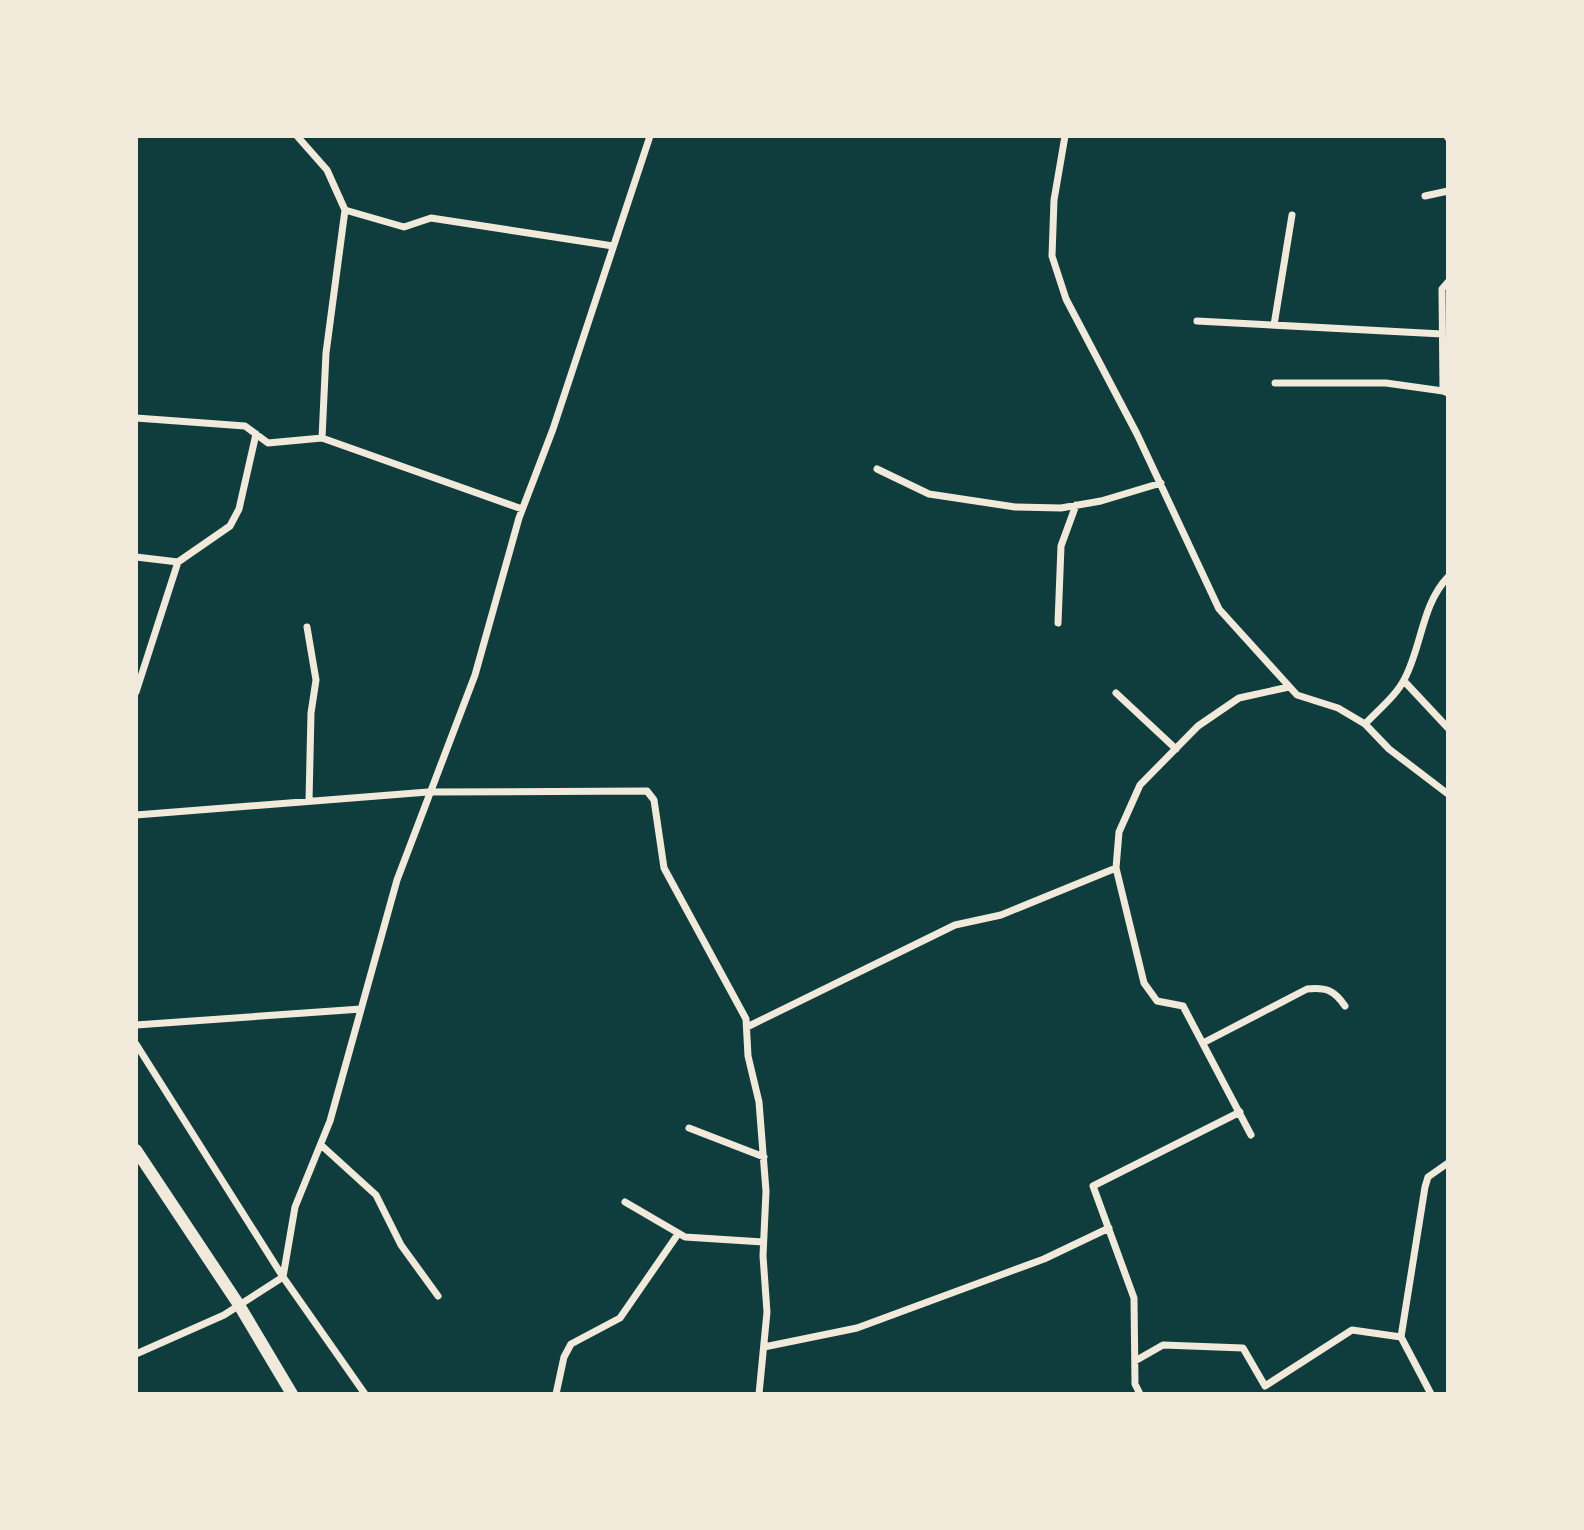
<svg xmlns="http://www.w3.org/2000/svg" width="1584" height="1530" font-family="'Fira Sans Condensed',sans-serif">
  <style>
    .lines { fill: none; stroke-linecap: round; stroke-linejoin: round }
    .minor { stroke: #f1e9da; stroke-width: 7 }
    .tertiary { stroke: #f1e9da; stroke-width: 12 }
  </style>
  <rect width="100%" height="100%" fill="#0f3d3e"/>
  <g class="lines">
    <path class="minor" d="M 297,136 L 327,170 L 345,210 L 326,353 L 322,438
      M 1065,136 L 1054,200 L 1052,256 L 1066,299 L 1137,434 L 1219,609 L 1297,695 L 1338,708 L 1365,724 L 1389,749 L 1448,794
      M 1447,136 L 1448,138
      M 1425,196 L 1448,191
      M 345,210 L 404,227 L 431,218 L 613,246
      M 1448,282 L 1442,289 L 1443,391 L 1448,393
      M 1197,321 L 1442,334
      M 1274,325 L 1292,215
      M 1275,383 L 1386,383 L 1443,391
      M 136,418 L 245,426 L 268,443 L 322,438 L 522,509
      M 877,469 L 929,494 L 1015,507 L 1061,508 L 1101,501 L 1161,483
      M 136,557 L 178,562 L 136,692
      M 178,562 L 230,526 L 239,509 L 256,434
      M 1058,623 L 1061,546 L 1076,505
      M 307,627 L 316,680 L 311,713 L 309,801
      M 1404,681 L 1448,728
      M 1116,693 L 1176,749
      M 1365,724 C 1378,710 1397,695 1405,678 C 1422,645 1422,604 1448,577
      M 136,815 L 428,792 L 647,791 L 654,800 L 664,868 L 746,1019 L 748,1056 L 759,1102 L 766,1191 L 763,1256 L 767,1312 L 759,1394
      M 136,1025 L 361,1009
      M 747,1027 L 955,925 L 1001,915 L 1116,868
      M 1203,1043 L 1307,989 C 1326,987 1334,990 1345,1006
      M 136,1044 L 283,1277 L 365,1394
      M 689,1128 L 764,1157
      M 1251,1135 L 1183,1006 L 1157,1001 L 1144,983 L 1116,868 L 1119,832 L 1140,785 L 1198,726 L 1239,698 L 1289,687
      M 321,1145 L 376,1195 L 401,1245 L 438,1296
      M 625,1202 L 685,1237 L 763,1242
      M 1401,1337 L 1425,1187 L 1428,1177 L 1448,1163
      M 764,1347 L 857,1328 L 1044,1259 L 1109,1228
      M 136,1354 L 224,1315 L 283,1277 L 295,1207 L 330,1121 L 397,880 L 475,675 L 519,518 L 553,429 L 650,136
      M 1135,1361 L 1163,1345 L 1243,1348 L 1265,1386 L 1352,1330 L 1401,1337 L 1431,1394
      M 556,1394 L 564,1357 L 571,1344 L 620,1318 L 678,1234
      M 1140,1394 L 1135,1384 L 1134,1298 L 1093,1186 L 1240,1112"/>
    <path class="tertiary" d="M 136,1150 L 239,1305 L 292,1394"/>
  </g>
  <rect width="1584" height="1530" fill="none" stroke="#f1e9da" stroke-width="276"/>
</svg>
